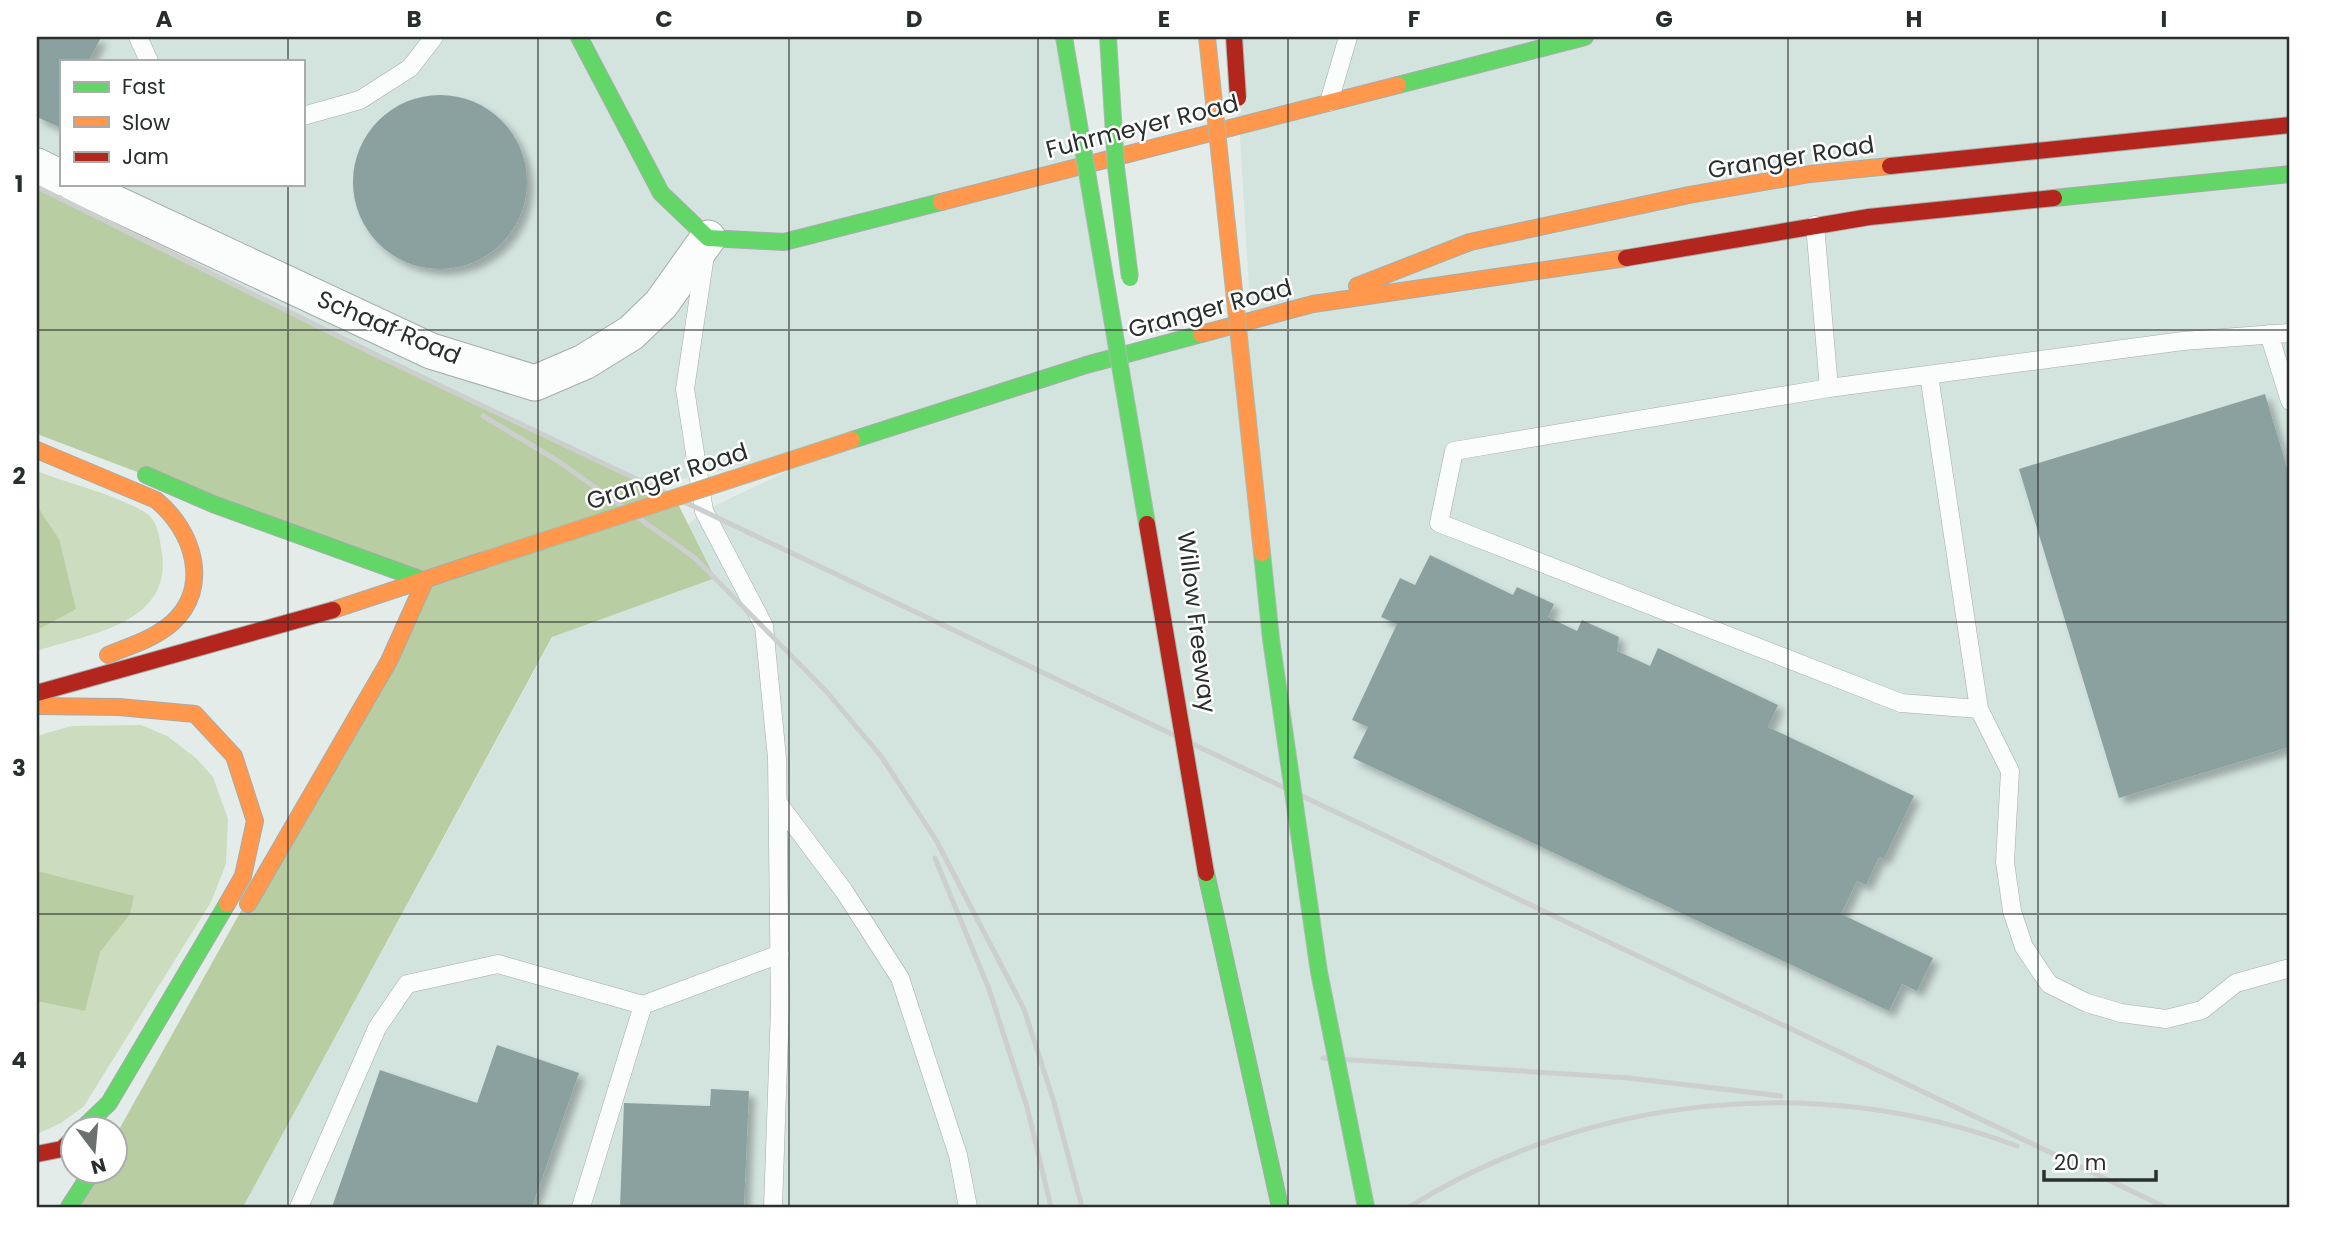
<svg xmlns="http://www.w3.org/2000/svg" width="2327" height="1244" font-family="Poppins,sans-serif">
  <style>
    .built { fill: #d3e3dd; fill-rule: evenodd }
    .green { fill: #ccdcbe }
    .forest { fill: #b8cda2 }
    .building { fill: #8ba19f; filter: url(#shadow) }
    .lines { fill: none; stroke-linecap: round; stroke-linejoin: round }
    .lane-casing { stroke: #a6acaa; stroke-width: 19 }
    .street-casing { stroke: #a6acaa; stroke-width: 37 }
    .fast-casing { stroke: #a6acaa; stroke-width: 18 }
    .slow-casing { stroke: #a6acaa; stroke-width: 18 }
    .jam-casing { stroke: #a6acaa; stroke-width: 18 }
    .lane { stroke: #fbfcfc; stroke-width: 18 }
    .street { stroke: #fbfcfc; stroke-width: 35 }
    .fast { stroke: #63d668; stroke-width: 16 }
    .slow { stroke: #ff974d; stroke-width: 16 }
    .jam { stroke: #b3261e; stroke-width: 16 }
    .rail { stroke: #cccfce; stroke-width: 5 }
    .fast-bridge-casing { stroke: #a9bcaf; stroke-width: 18; stroke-linecap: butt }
    .slow-bridge-casing { stroke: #a9bcaf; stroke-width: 18; stroke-linecap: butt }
    .jam-bridge-casing { stroke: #a9bcaf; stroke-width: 18; stroke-linecap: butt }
    .fast-bridge { stroke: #63d668; stroke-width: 16 }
    .slow-bridge { stroke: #ff974d; stroke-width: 16 }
    .jam-bridge { stroke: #b3261e; stroke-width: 16 }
    .grid { fill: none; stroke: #292f2d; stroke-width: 2; stroke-opacity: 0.55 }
    .labels { text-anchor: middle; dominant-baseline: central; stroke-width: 5; stroke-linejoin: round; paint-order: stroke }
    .street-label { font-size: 24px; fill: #292f2d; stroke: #fff }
    .neatline { fill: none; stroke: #292f2d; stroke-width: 2.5 }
    .grid-label { font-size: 23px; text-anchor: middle; font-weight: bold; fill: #292f2d }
  </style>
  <defs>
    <filter id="shadow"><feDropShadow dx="6" dy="6" stdDeviation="3.5" flood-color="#0004"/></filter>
  </defs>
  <rect width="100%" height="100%" fill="#e4ece9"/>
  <path class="built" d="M 37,37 L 1064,37 L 1117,347 L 1251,321 L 1234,37 L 2290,37 L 2290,1207 L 243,1207 L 553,637 L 704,511 L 852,440 L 651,486 L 380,357 L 37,187 ZM 61,61 L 303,61 L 303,184 L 61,184 Z"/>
  <path class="green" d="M 37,471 C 70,484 113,494 143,511 C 159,520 159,537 162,553 C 172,625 88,634 37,651 Z
    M 141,725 L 167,736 L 196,758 L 213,777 L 228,819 L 226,864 L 211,902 L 84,1106 L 61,1123 L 37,1134 L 37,736 L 71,726 Z"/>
  <path class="forest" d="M 37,187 L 675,498 L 715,578 L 552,637 L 243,1207 L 69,1207 L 93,1171 L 116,1170 L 116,1135 L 425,581 L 37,434 Z
    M 37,506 L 59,539 L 76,609 L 37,630 Z
    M 37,871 L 134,896 L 130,914 L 100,952 L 85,1011 L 37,1001 Z"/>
  <path class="building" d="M 37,37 L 101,37 L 89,61 L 61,61 L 59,127 L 37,117 Z
    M353 182a87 87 0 1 1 174 0a87 87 0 1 1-174 0Z
    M 2265,394 L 2290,478 L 2290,747 L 2119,798 L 2019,469 Z
    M 1430,555 L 1513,595 L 1517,587 L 1554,604 L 1548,617 L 1577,631 L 1582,620 L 1619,637 L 1617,651 L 1650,666 L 1658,648 L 1778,705 L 1768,727 L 1914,796 L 1884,859 L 1879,857 L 1866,885 L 1857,881 L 1841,914 L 1933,958 L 1917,991 L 1902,984 L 1889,1011 L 1353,758 L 1368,727 L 1352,720 L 1397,624 L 1381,617 L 1400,578 L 1415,585 Z
    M 497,1045 L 579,1073 L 532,1207 L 332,1207 L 380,1070 L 477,1103 Z
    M 711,1089 L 749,1091 L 744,1207 L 620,1207 L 624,1103 L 710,1106 Z"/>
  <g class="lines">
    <g class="lane-casing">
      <path id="lane" d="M 138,37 L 149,61
        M 1329,102 L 1348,37
        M 303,116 L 360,100 L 410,68 L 434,37
        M 1815,225 L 1829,388 L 2183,341 L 2290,333
        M 705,255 L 685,389 L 704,511 L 764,626 L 777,758 L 780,1008 L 773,1207
        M 2269,334 L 2290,401
        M 1829,388 L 1454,451 L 1439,523 L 1901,703 L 1979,709 L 1929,375
        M 1979,709 L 2010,771 L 2005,862 L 2012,911 L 2024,947 L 2049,984 L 2087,1003 L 2121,1013 L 2166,1019 L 2202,1010 L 2236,983 L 2290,968
        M 778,803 L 844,891 L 900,978 L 958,1155 L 968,1207
        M 299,1207 L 377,1028 L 407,984 L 498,964 L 643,1005
        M 581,1207 L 643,1005 L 780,954"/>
    </g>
    <g class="street-casing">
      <path id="street" d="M 37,166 L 61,178
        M 74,184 L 431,351 L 535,383 L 584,362 L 631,333 L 661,304 L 708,238"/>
    </g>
    <g class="fast-casing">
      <path id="fast" d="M 579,37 L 661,193 L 708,238 L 784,242 L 941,202
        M 1398,85 L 1585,37
        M 2054,198 L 2290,174
        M 852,440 L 1086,365 L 1201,334
        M 146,475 L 213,504 L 425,581
        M 1206,873 L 1280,1207
        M 83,1128 L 109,1103 L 227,904
        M 69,1207 L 93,1170"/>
    </g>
    <g class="slow-casing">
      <path id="slow" d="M 941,202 L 1398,85
        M 1357,286 L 1470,242 L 1689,195 L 1810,174 L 1890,166
        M 1201,334 L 1313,304 L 1626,258
        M 37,450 L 156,500 C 193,530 212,587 172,623 C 154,639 129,646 108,655
        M 333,610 L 484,560
        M 37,706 L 119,707 L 195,714 L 234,756 L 255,821 L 243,876 L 227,904
        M 248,904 L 389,661 L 425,581"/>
    </g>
    <g class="jam-casing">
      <path id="jam" d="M 1890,166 L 2290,125
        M 1626,258 L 1869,217 L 2054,198
        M 37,693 L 333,610
        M 37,1154 L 62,1149 L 74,1138"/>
    </g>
    <use href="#lane" class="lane"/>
    <use href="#street" class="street"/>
    <use href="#fast" class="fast"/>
    <use href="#slow" class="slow"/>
    <use href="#jam" class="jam"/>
    <path class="rail" d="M 37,187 L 380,357 L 2165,1207
      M 483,416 L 558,461 L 695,558 L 825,690 L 881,756 L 936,840 L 1024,1009 L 1053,1099 L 1082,1207
      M 935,858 L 989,989 L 1027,1107 L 1051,1207
      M 1323,1058 L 1629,1078 L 1781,1096
      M 1409,1207 C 1589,1095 1817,1071 2017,1146"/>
    <g class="fast-bridge-casing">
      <path id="fast-bridge" d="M 1064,37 L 1147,524
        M 1108,37 L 1116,167 L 1130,278
        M 1262,553 L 1271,639 L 1319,972 L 1366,1207"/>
    </g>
    <g class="slow-bridge-casing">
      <path id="slow-bridge" d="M 1207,37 L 1262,553
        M 484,560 L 852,440"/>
    </g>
    <g class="jam-bridge-casing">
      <path id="jam-bridge" d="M 1234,37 L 1238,98
        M 1147,524 L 1206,873"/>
    </g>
    <use href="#fast-bridge" class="fast-bridge"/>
    <use href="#slow-bridge" class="slow-bridge"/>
    <use href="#jam-bridge" class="jam-bridge"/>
  </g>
  <path class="grid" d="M 288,37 L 288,61M 538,37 L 538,1207M 789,37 L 789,1207M 1038,37 L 1038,1207M 1288,37 L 1288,1207M 1539,37 L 1539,1207M 1788,37 L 1788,1207M 2038,37 L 2038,1207M 288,184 L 288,1207M 37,330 L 2290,330M 37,622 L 2290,622M 37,914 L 2290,914"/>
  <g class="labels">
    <g class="street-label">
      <text transform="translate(1142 126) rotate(-14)">Fuhrmeyer Road</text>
      <text transform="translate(1791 157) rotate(-9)">Granger Road</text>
      <text transform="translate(1210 308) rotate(-15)">Granger Road</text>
      <text transform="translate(389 327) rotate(23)">Schaaf Road</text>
      <text transform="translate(667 476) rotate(-18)">Granger Road</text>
      <text transform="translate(1197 622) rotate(83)">Willow Freeway</text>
    </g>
  </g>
  <rect width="2327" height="1244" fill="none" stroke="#ffffff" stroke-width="77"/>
  <rect x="60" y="60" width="245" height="126" fill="#ffffff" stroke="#a9acab" stroke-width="2"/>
  <rect x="74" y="82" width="35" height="10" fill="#63d668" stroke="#a9acab" stroke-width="2"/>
  <text x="122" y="94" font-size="21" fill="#292f2d">Fast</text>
  <rect x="74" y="117" width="35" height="10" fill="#ff974d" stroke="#a9acab" stroke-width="2"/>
  <text x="122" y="130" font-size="21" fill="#292f2d">Slow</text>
  <rect x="74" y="152" width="35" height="10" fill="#b3261e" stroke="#a9acab" stroke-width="2"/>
  <text x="122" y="164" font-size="21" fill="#292f2d">Jam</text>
  <g transform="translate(94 1150) rotate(164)"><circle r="33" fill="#ffffff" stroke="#a9acab" stroke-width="2"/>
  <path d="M0-5L12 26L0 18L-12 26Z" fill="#6a716f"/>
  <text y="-10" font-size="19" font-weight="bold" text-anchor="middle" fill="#292f2d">N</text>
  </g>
  <path d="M2044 1170v10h112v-10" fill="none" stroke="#292f2d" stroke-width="3.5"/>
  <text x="2054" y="1170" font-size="21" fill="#292f2d" stroke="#ffffff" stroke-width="5" paint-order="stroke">20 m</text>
  <rect x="38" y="38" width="2250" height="1168" class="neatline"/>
  <g class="grid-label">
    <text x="164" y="27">A</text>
    <text x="414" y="27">B</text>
    <text x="664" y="27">C</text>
    <text x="914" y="27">D</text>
    <text x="1164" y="27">E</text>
    <text x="1414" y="27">F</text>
    <text x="1664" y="27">G</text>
    <text x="1914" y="27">H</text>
    <text x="2164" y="27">I</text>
    <text x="19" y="192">1</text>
    <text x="19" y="484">2</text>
    <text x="19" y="776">3</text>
    <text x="19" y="1068">4</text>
  </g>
</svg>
